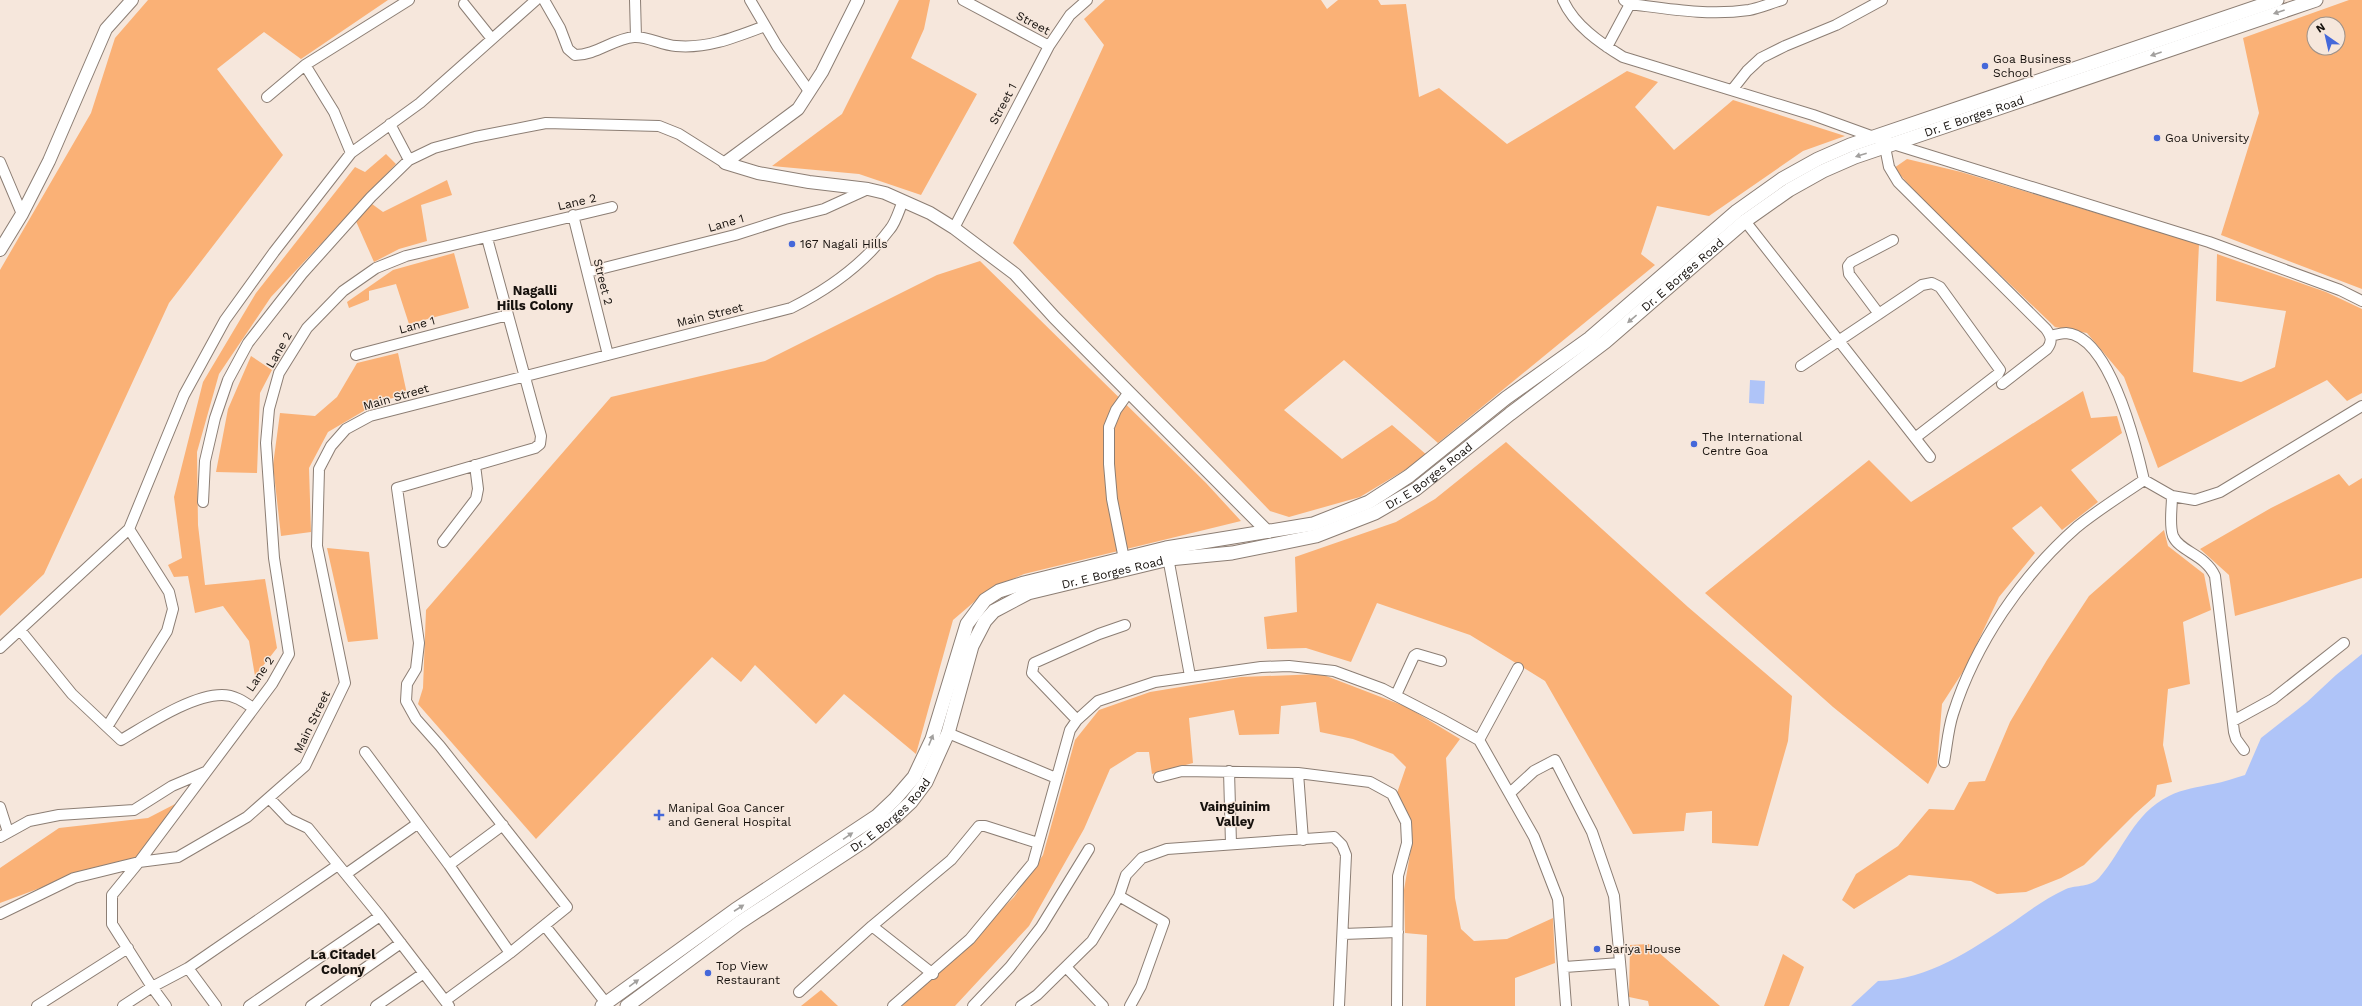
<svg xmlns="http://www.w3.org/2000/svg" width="2362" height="1006" font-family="'Work Sans',sans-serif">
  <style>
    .green { fill: #fab176; fill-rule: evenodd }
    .water { fill: #afc4f8 }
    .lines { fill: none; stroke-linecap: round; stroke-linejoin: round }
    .minor-casing { stroke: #8c7e74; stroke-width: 12 }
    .tertiary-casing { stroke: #8c7e74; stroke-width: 14 }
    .secondary-casing { stroke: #8c7e74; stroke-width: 15 }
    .minor { stroke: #fff; stroke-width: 10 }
    .tertiary { stroke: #fff; stroke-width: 12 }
    .secondary { stroke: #fff; stroke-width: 13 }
    .oneway { fill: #a2a09e }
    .poi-dot { fill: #4568da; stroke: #f6e7dc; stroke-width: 1.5 }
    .labels { text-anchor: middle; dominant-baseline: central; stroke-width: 3; stroke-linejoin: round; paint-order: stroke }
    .street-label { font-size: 12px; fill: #16110d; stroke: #f6e7dc }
    .poi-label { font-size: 12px; fill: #16110d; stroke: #f6e7dc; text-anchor: start }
    .neighbourhood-label { font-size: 13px; font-weight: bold; fill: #16110d; stroke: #f6e7dc }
  </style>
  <rect width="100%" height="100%" fill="#f6e7dc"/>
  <path class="green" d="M 148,0 L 388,0 L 301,59 L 264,32 L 217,69 L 283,155 L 169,303 L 44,574 L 0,616 L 0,270 L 91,113 L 115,38 Z
    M 899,0 L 930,0 L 924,29 L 911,58 L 977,94 L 921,195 L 859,174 L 772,166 L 842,114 Z
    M 1105,0 L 1321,0 L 1327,9 L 1338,0 L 1378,0 L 1381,5 L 1406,4 L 1419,97 L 1439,88 L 1507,144 L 1627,71 L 1658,82 L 1635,107 L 1674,150 L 1733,100 L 1845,136 L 1803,151 L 1709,216 L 1657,206 L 1641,254 L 1655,265 L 1438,443 L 1344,360 L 1284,410 L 1342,459 L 1392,425 L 1428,456 L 1360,497 L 1289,517 L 1270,511 L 1013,243 L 1104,45 L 1084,19 Z
    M 2349,0 L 2362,0 L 2362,289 L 2221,235 L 2259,113 L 2243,38 ZM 2314,24 L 2338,24 L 2338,48 L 2314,48 Z
    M 386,154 L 396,164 L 271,297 L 219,374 L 197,452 L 198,525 L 205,585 L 265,579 L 277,648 L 255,676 L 249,641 L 223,606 L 195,613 L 188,576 L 174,577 L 168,565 L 182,558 L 174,497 L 203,382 L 256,293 L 355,167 L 365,172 Z
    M 1907,159 L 1961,172 L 2199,244 L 2193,372 L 2241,382 L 2275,367 L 2286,311 L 2216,301 L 2217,254 L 2326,292 L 2362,309 L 2362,393 L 2347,401 L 2327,380 L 2158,468 L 2124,377 L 2087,333 L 2055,327 L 1928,206 L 1894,168 Z
    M 447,180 L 452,195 L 421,205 L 427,241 L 399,249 L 374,262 L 355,219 L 372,204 L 383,212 Z
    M 454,253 L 469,308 L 409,324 L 396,284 L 369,291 L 369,300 L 349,308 L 347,302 L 393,270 Z
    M 980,261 L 1206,483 L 1241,521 L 1024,574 L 988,590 L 953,620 L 916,754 L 844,694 L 816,724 L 755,665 L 741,682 L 712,657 L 536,839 L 418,704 L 423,688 L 426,610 L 611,397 L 765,361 L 937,275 Z
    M 398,353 L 407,394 L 379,402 L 328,432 L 309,468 L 311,532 L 281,536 L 273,465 L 280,413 L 315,416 L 337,397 L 357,363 Z
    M 251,356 L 272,370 L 260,393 L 257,473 L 216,472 L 228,409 Z
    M 2083,391 L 2091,418 L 2117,416 L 2122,433 L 2071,470 L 2098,502 L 2062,530 L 2041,506 L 2012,528 L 2035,553 L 1999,597 L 1966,667 L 1942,704 L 1937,766 L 1928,784 L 1833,707 L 1705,593 L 1869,460 L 1911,502 Z
    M 1506,442 L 1688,607 L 1792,696 L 1788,741 L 1758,846 L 1712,843 L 1712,811 L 1686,813 L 1684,831 L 1633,834 L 1545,681 L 1470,635 L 1377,603 L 1351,662 L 1306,648 L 1267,649 L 1264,617 L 1297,612 L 1295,557 L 1396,522 L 1435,499 Z
    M 2339,474 L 2349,486 L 2362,478 L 2362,578 L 2235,616 L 2229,575 L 2200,549 L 2271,508 Z
    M 2164,530 L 2168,546 L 2204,574 L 2211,610 L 2183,622 L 2190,684 L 2168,689 L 2163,745 L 2172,782 L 2157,785 L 2155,796 L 2135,814 L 2084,865 L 2061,878 L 2026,892 L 1997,894 L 1971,881 L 1909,875 L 1854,909 L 1842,900 L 1856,874 L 1898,846 L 1929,809 L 1954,810 L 1969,782 L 1985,781 L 2010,722 L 2047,660 L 2089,596 Z
    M 327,548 L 369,552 L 378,639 L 348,642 Z
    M 1321,674 L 1407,707 L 1460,739 L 1446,758 L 1455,898 L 1461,929 L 1474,941 L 1507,939 L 1553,918 L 1555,963 L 1515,978 L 1515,1006 L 1426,1006 L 1427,935 L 1405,933 L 1404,890 L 1411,848 L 1411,821 L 1397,793 L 1406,767 L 1393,754 L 1353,739 L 1320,732 L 1316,702 L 1281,706 L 1279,734 L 1239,735 L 1234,710 L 1189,718 L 1193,763 L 1152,774 L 1149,752 L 1137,752 L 1110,769 L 1084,829 L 1029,926 L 955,1006 L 902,1006 L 1014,897 L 1043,855 L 1075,740 L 1099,710 L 1150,692 L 1241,677 Z
    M 179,802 L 135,859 L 83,872 L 0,903 L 0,868 L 59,828 L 148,818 Z
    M 1649,944 L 1720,1006 L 1649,1006 L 1648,1001 L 1629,997 L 1630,945 Z
    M 1783,954 L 1804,967 L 1789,1006 L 1764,1006 Z
    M 821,990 L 838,1006 L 801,1006 Z"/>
  <path class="water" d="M 1750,380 L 1765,381 L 1764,404 L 1749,403 Z
    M 2362,654 L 2362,1006 L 1851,1006 L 1878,981 C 1928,980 1971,950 2012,923 C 2029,911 2046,898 2066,889 C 2076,885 2091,887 2099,878 C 2124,849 2133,814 2169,796 C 2183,789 2198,787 2213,784 C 2224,782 2234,778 2245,775 L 2261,738 L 2307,702 L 2336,675 Z"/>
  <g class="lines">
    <g class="minor-casing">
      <path id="minor" d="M 544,0 L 560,28 L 568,49 L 575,55 C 596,55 613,39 634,37 C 647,36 662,45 676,46 C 707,49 736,37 765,26
        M 635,0 L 636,37
        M 750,0 L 777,46 L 809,91
        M 963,0 L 1049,46
        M 1563,0 C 1574,25 1600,43 1623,57 L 1813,115 L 1893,144 L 2209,242 L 2340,290 L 2362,301
        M 1624,0 L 1630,4 C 1670,9 1709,16 1749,10 C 1760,8 1771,3 1782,0
        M 464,4 L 492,39
        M 1607,47 L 1630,4
        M 1732,90 L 1747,71 L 1761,58 L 1785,46 L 1836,25 L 1882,0
        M 267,97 L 305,65
        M 390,124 L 409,160
        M 1885,147 L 1889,167 L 1898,182 L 2046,329 C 2051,336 2053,341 2047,349 L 2002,384
        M 351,153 L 334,112 L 305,65 L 409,0
        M 0,162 L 22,214
        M 573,215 L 608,355
        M 1745,221 L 1930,457
        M 954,228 L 1049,46 L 1070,15 L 1087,0
        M 588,272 L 735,235 L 785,219 L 824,209 L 868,189
        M 1879,314 L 1849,274 L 1848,266 L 1851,262 L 1893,240
        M 2050,336 C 2055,335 2061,333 2066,333 C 2110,336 2136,445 2144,480
        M 356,355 L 508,315
        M 1801,366 L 1922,285 L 1932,283 L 1940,287 L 2000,370 L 1998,374 L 1915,438
        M 2172,496 C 2172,508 2169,525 2173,536 C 2180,552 2205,554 2215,576 L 2234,732 L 2236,739 L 2244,750
        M 203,502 L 205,461 L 215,418 L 228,380 L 248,343 L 302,274 L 371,197 L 409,160 L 434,148 L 475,137 L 546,123 L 659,126 L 679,134 L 725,163
        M 443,542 L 476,499 L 478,489 L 475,465
        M 1167,552 L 1190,676
        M 1124,559 L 1112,499 L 1109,464 L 1109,427 L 1116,410 L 1129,392
        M 20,630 L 72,694 L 121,740 C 147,725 191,695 222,695 C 234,695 243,701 253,708
        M 0,648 L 129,529 L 184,395 L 225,320 L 274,252 L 351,153 L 420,103 L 536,0
        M 1396,695 L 1414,656 L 1417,654 L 1441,661
        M 1077,720 L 1032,673 L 1034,663 L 1099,634 L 1125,625
        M 2233,721 L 2273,699 L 2344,643
        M 107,727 L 167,631 L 173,609 L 169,592 L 129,529
        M 948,733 L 1056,778
        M 1479,740 L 1518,668
        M 365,752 L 449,865 L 510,953
        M 1944,762 C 1947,746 1948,729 1953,714 C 1975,644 2022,575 2077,527 C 2098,510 2122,495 2144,480 L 2172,496 L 2195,500 L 2220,492 L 2362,406
        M 1229,771 L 1231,844
        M 1298,773 L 1303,840
        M 1159,777 L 1182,771 L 1298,773 L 1370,782 L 1392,794 L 1406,822 L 1407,843 L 1398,876 L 1397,1006
        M 1510,793 L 1534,771 L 1555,760 L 1592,832 L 1614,896 L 1624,1006
        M 269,798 L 289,819 L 308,828 L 380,916
        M 0,807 L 8,832
        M 0,837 L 29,821 L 59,815 L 134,810 L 172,786 L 205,772
        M 338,865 L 188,968 L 152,987 L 112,924 L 112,895 L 139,862 L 272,684 L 289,654 L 274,558 L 266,443 L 269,409 L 279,373 L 307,328 L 343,291 L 376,268 L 406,256 L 612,207
        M 449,865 L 503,825
        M 346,874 L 417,824
        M 1119,896 L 1164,922 L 1141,986 L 1130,1006
        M 0,914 L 74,878 L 139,862 L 178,857 L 247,817 L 305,766 L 345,683 L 317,546 L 319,469 L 331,446 L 346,429 L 370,416 L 791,308 C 829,289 864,264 890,229 C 896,222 899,210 903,201
        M 545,926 L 606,1003
        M 872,926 L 933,974
        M 1343,934 L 1398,932
        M 1066,967 L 1103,1006
        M 1565,967 L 1620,963
        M 188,968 L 216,1006
        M 799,992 L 872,926 L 951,860 L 979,826 L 985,826 L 1038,843
        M 446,1000 L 510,953 L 567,907 L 440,746 L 416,719 L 406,701 L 407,684 L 416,669 L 419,643 L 397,488 L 535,448 L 540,444 L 541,436 L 487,238
        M 37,1006 L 128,948
        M 123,1006 L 152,987 L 166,1006
        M 249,1006 L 380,916 L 449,1006
        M 311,1006 L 401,943
        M 376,1006 L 424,973
        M 893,1006 L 970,939 L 1033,863 L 1070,730 L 1077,720 L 1098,701 L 1155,682 L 1261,667 L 1289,666 L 1334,671 L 1383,689 L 1441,719 L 1479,740 L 1534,837 L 1558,899 L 1566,1006
        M 973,1006 L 1010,967 L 1041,927 L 1089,849
        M 1021,1006 L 1037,995 L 1092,941 L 1119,896 L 1126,875 L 1142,858 L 1167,849 L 1334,837 L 1342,845 L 1346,855 L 1339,1006"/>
    </g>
    <g class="tertiary-casing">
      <path id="tertiary" d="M 725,163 L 758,173 L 809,182 L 868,189 L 885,193 L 930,213 L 954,228 L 1015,274 L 1054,317 L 1268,532
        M 725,163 L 798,109 L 822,72 L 858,0
        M 0,250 L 22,214 L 49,161 L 106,29 L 132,0"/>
    </g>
    <g class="secondary-casing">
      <g id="secondary">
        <path d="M 602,1006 L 735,910 L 877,816 L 895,799 L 914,777 L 932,739 L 967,624 L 985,600 L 999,591 L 1024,583 L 1166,548 L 1313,524 L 1369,502 L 1409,476 L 1506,398 L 1590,338 L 1737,211 L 1782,179 L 1818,159 L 1850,145 L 2277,0"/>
        <path id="s1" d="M 627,1006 L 739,923 L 864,841 L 896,816 L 911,802 L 926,782 L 948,733 L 972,646 L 985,621 L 994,611 L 1028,593 L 1169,559 L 1232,553 L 1316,536 L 1375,513 L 1416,489 L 1510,414 L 1605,342 L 1745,221 L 1789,190 L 1823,171 L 1855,157 L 2316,0"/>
      </g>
    </g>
    <use href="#minor" class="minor"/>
    <use href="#tertiary" class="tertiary"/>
    <use href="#secondary" class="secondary"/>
  </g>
  <defs><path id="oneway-solid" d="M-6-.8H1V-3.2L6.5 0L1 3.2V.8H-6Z"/></defs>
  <g class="oneway">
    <use href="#oneway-solid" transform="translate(2279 12) rotate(161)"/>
    <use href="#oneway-solid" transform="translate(2156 54) rotate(161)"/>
    <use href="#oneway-solid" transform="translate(1861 155) rotate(162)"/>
    <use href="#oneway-solid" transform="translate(1632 319) rotate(140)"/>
    <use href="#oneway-solid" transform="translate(931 740) rotate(-68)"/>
    <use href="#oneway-solid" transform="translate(848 836) rotate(-34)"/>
    <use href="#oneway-solid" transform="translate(739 908) rotate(-33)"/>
    <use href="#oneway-solid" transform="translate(634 983) rotate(-36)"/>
  </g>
  <g class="poi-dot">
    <circle cx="1985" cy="66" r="4"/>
    <circle cx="2157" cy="138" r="4"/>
    <circle cx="792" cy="244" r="4"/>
    <circle cx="1694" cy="444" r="4"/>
    <path d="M657 809h4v4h4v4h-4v4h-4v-4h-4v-4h4z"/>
    <circle cx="1597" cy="949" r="4"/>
    <circle cx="708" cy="973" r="4"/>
  </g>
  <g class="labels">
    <g class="street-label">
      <text transform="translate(1033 23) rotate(28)">Street</text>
      <text transform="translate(1003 104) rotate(-62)">Street 1</text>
      <text stroke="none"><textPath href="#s1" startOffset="1682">Dr. E Borges Road</textPath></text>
      <text transform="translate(577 202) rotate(-13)">Lane 2</text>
      <text transform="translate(726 223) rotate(-16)">Lane 1</text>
      <text stroke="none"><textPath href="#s1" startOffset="1346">Dr. E Borges Road</textPath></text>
      <text transform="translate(603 282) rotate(76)">Street 2</text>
      <text transform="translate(710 315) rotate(-14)">Main Street</text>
      <text transform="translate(417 325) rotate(-15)">Lane 1</text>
      <text transform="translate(279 350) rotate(-60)">Lane 2</text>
      <text transform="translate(396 397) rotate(-16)">Main Street</text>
      <text stroke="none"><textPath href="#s1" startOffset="1022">Dr. E Borges Road</textPath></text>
      <text stroke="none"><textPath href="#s1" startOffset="686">Dr. E Borges Road</textPath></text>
      <text transform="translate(260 674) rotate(-56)">Lane 2</text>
      <text transform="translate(312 722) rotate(-64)">Main Street</text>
      <text stroke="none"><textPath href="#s1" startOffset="326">Dr. E Borges Road</textPath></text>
    </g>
    <g class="poi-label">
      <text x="1993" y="59">Goa Business<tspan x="1993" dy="14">School</tspan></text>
      <text x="2165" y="138">Goa University</text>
      <text x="800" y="244">167 Nagali Hills</text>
      <text x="1702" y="437">The International<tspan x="1702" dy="14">Centre Goa</tspan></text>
      <text x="668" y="808">Manipal Goa Cancer<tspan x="668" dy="14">and General Hospital</tspan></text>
      <text x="1605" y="949">Bariya House</text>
      <text x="716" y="966">Top View<tspan x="716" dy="14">Restaurant</tspan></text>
    </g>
    <g class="neighbourhood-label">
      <text x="535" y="290">Nagalli<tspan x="535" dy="15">Hills Colony</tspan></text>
      <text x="1235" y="806">Vainguinim<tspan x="1235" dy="15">Valley</tspan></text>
      <text x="343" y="954">La Citadel<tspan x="343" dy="15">Colony</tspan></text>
    </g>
  </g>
  <g transform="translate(2326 36) rotate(326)"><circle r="19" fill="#f6e7dc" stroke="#9c9189"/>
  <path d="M0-3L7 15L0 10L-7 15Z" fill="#4568da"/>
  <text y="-6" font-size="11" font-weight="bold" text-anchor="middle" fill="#16110d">N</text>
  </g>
</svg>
